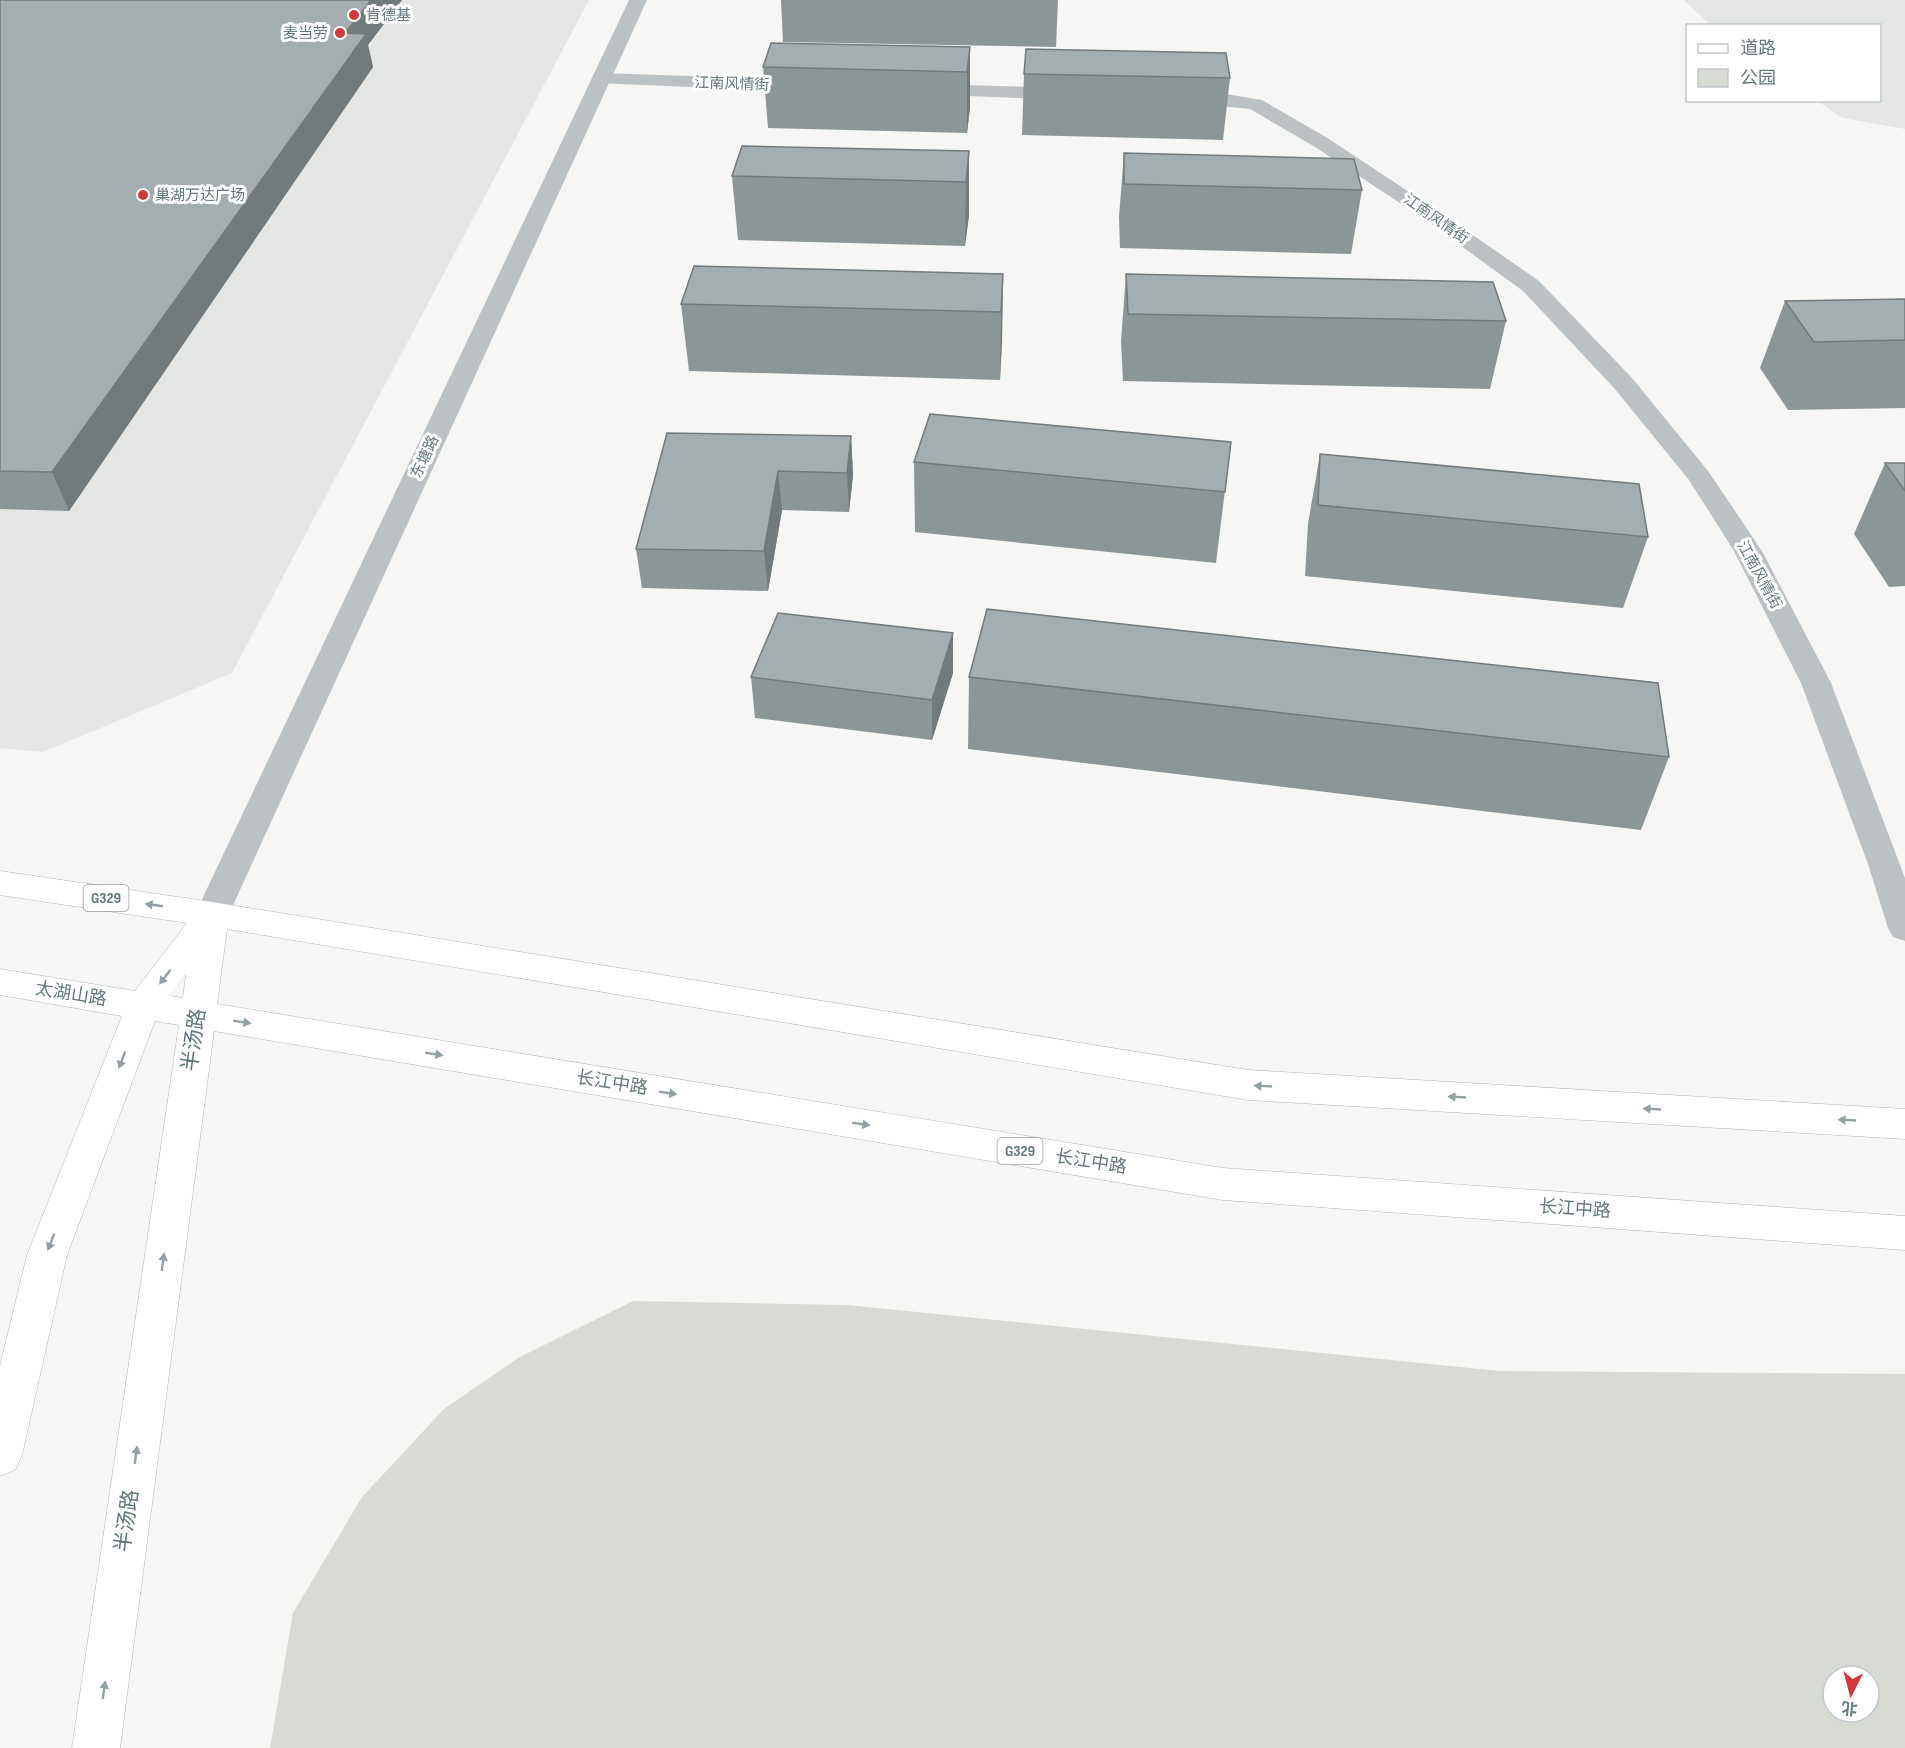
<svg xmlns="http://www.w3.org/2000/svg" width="1905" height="1748" font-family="'Sofia Sans Condensed','Noto Sans SC',sans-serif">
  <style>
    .built { fill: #e4e6e4 }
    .green { fill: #d8dbd3; fill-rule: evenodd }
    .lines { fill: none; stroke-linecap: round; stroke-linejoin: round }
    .primary-casing { stroke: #b0b6b7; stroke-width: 1 }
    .minor { fill: #bcc2c3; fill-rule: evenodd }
    .tertiary { fill: #bcc2c3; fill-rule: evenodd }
    .primary { fill: #fff; fill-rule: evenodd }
    .wall { fill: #8d9697 }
    .shaded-wall { fill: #737a7b }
    .building { fill: #a4aeb0; stroke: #737a7b; stroke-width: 1.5 }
    .oneway { fill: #93a0a3 }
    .poi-dot { fill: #d1393c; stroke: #fff; stroke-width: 2 }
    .labels { text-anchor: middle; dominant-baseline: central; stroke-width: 6; stroke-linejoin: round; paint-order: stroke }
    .far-poi-label { font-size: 15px; fill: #65787b; stroke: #fff; text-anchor: start }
    .far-street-label { font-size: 15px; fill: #65787b; stroke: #fff }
    .shield { fill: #fff; stroke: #93a0a3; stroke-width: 1.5 }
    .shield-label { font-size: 16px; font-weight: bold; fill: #65787b }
    .street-label { font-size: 18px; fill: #65787b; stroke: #fff }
    .near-street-label { font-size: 21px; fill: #65787b; stroke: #fff }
  </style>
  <rect width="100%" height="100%" fill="#f6f6f4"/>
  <path class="built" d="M 0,0 L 589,0 L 232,673 L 43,752 L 0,748 Z
    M 1684,0 L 1905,0 L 1905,129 L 1843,118 L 1817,101 L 1880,100 L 1880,26 L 1710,25 Z"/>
  <path class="green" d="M 633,1301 L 848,1305 L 1500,1371 L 1905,1374 L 1905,1748 L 270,1748 L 293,1613 L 362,1497 L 444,1409 L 518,1358 ZM 1833,1676 L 1869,1676 L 1869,1712 L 1833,1712 Z"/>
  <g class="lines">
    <g class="primary-casing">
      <path id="primary" d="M 0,871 L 212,902 L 1248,1070 L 1905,1109 L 1905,1139 L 1248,1100 L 227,929 L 217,1004 L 1223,1168 L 1905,1216 L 1905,1250 L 1223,1200 L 214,1031 L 120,1748 L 72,1748 L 179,1025 L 155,1021 L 67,1255 L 22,1455 L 15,1470 L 0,1476 L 0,1366 L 27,1255 L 122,1016 L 0,995 L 0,969 L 135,991 L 187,923 L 0,895 ZM 186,974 L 183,998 L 170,996 Z"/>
    </g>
    <path class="minor" d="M 601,73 L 810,80 L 817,82 L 819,86 L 817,90 L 810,92 L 594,83 L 592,79 L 594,75 Z
      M 925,84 L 1068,88 L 1075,90 L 1077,94 L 1075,98 L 1068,100 L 918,94 L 916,90 L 918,86 Z
      M 1183,92 L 1219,93 L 1262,100 L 1329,139 L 1441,213 L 1539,281 L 1632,378 L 1708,471 L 1762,551 L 1831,683 L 1905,878 L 1905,941 L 1893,937 L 1888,928 L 1868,864 L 1801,683 L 1734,551 L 1689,480 L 1614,388 L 1523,291 L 1427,221 L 1315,147 L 1250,109 L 1176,102 L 1173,98 L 1176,94 Z"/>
    <path class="tertiary" d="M 629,0 L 647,0 L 229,914 L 224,923 L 212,926 L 200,923 L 195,914 Z"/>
    <use href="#primary" class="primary"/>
  </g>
  <path class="wall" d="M 0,0 L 402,0 L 368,45 L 373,67 L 69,511 L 0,509 Z
    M 781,0 L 1058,0 L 1056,47 L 783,42 Z
    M 970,47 L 970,107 L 967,133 L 768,128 L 763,67 Z
    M 1024,74 L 1230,78 L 1223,140 L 1022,135 Z
    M 969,151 L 969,215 L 965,246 L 738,240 L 732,176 Z
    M 1124,153 L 1362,190 L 1351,254 L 1120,248 L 1119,217 Z
    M 1003,274 L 1002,341 L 1000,380 L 689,371 L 681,304 Z
    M 1126,274 L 1506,321 L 1490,389 L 1123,381 L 1121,341 Z
    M 1905,299 L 1905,408 L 1788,410 L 1760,368 L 1785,301 Z
    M 667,433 L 851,436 L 853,475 L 849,512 L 782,510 L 768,591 L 642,588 L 636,549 Z
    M 1231,442 L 1216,563 L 915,532 L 914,462 Z
    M 1320,454 L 1648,537 L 1623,608 L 1305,576 L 1308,524 Z
    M 1885,463 L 1905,463 L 1905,586 L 1889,587 L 1854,534 Z
    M 953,673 L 932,740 L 755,718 L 751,677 Z
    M 969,677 L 1669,757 L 1641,830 L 968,749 Z"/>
  <path class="shaded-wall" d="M 371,0 L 402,0 L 368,45 L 373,67 L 69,511 L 52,472 L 345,33 Z
    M 970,47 L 970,107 L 967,133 L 967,72 Z
    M 969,151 L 969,215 L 965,246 L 966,182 Z
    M 1003,274 L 1002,341 L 1000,380 L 1001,312 Z
    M 851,436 L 853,475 L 849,512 L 847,473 Z
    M 778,471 L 782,510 L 768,591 L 764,551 Z
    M 953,633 L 953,673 L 932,740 L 932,700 Z"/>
  <path class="building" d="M 0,0 L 371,0 L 345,33 L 366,34 L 52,472 L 0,471 Z
    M 771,43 L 970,47 L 967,72 L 763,67 Z
    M 1026,49 L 1226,53 L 1230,78 L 1024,74 Z
    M 742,146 L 969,151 L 966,182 L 732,176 Z
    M 1124,153 L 1354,159 L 1362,190 L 1124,184 Z
    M 694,266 L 1003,274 L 1001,312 L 681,304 Z
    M 1126,274 L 1493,282 L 1506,321 L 1128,314 Z
    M 1905,299 L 1905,340 L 1814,342 L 1785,301 Z
    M 930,414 L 1231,442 L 1225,492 L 914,462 Z
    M 667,433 L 851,436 L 847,473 L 778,471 L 764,551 L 636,549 Z
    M 1320,454 L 1639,484 L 1648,537 L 1318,505 Z
    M 1885,463 L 1905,463 L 1905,491 Z
    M 987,609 L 1658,683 L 1669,757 L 969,677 Z
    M 778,613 L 953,633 L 932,700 L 751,677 Z"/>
  <defs><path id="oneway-solid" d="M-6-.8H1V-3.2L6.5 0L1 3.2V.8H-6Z" transform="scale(1.5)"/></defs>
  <g class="oneway">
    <use href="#oneway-solid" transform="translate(154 905) rotate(-172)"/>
    <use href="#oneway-solid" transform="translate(165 977) rotate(127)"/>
    <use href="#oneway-solid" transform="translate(242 1022) rotate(9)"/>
    <use href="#oneway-solid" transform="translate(434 1054) rotate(9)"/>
    <use href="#oneway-solid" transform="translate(122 1060) rotate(111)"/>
    <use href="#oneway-solid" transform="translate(1263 1086) rotate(-177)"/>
    <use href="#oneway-solid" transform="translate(668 1093) rotate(9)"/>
    <use href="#oneway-solid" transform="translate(1457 1097) rotate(-177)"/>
    <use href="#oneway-solid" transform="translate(1652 1109) rotate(-177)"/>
    <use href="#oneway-solid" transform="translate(1847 1120) rotate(-177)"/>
    <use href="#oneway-solid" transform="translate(861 1124) rotate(9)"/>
    <use href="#oneway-solid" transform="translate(51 1242) rotate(111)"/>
    <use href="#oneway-solid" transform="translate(163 1262) rotate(-82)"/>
    <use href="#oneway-solid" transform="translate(136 1455) rotate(-82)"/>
    <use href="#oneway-solid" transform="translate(104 1690) rotate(-82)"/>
  </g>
  <g class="poi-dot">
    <circle cx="354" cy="15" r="6"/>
    <circle cx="340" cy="33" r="6"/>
    <circle cx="143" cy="195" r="6"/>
  </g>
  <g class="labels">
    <g class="far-poi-label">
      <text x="366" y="15">肯德基</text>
      <text x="328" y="33" text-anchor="end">麦当劳</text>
      <text x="155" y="195">巢湖万达广场</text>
    </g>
    <g class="far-street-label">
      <text transform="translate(732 84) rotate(2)">江南风情街</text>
      <text transform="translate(1436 219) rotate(35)">江南风情街</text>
      <text transform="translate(425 457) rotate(-65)">东塘路</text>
      <text transform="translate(1759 575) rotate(61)">江南风情街</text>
    </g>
    <g class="shield">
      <rect x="83.5" y="885" width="45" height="26" rx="4.5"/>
      <rect x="997.5" y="1138" width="45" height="26" rx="4.5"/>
    </g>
    <g class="shield-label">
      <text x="106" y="898">G329</text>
      <text x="1020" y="1151">G329</text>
    </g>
    <g class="street-label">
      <text transform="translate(71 994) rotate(9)">太湖山路</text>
      <text transform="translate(612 1083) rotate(9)">长江中路</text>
      <text transform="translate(1091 1162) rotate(9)">长江中路</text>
      <text transform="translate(1575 1209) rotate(4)">长江中路</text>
    </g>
    <g class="near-street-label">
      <text transform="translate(194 1040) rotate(-82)">半汤路</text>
      <text transform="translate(127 1521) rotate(-82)">半汤路</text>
    </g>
  </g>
  <rect x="1686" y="24" width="195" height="78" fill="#ffffff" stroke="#c1c9ca" stroke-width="1.5"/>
  <rect x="1698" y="44" width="30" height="9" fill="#ffffff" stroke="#c1c9ca" stroke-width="1.5"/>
  <text x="1740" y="54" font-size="18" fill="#65787b">道路</text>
  <rect x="1698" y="69" width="30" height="18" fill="#d8dbd3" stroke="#c1c9ca" stroke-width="1.5"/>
  <text x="1740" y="84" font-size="18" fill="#65787b">公园</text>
  <g transform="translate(1851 1694) rotate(186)"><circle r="28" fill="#ffffff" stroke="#c1c9ca" stroke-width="1.5"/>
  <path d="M0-4.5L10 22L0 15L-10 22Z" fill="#d1393c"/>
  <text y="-9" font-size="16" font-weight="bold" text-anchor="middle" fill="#65787b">北</text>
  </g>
</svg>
